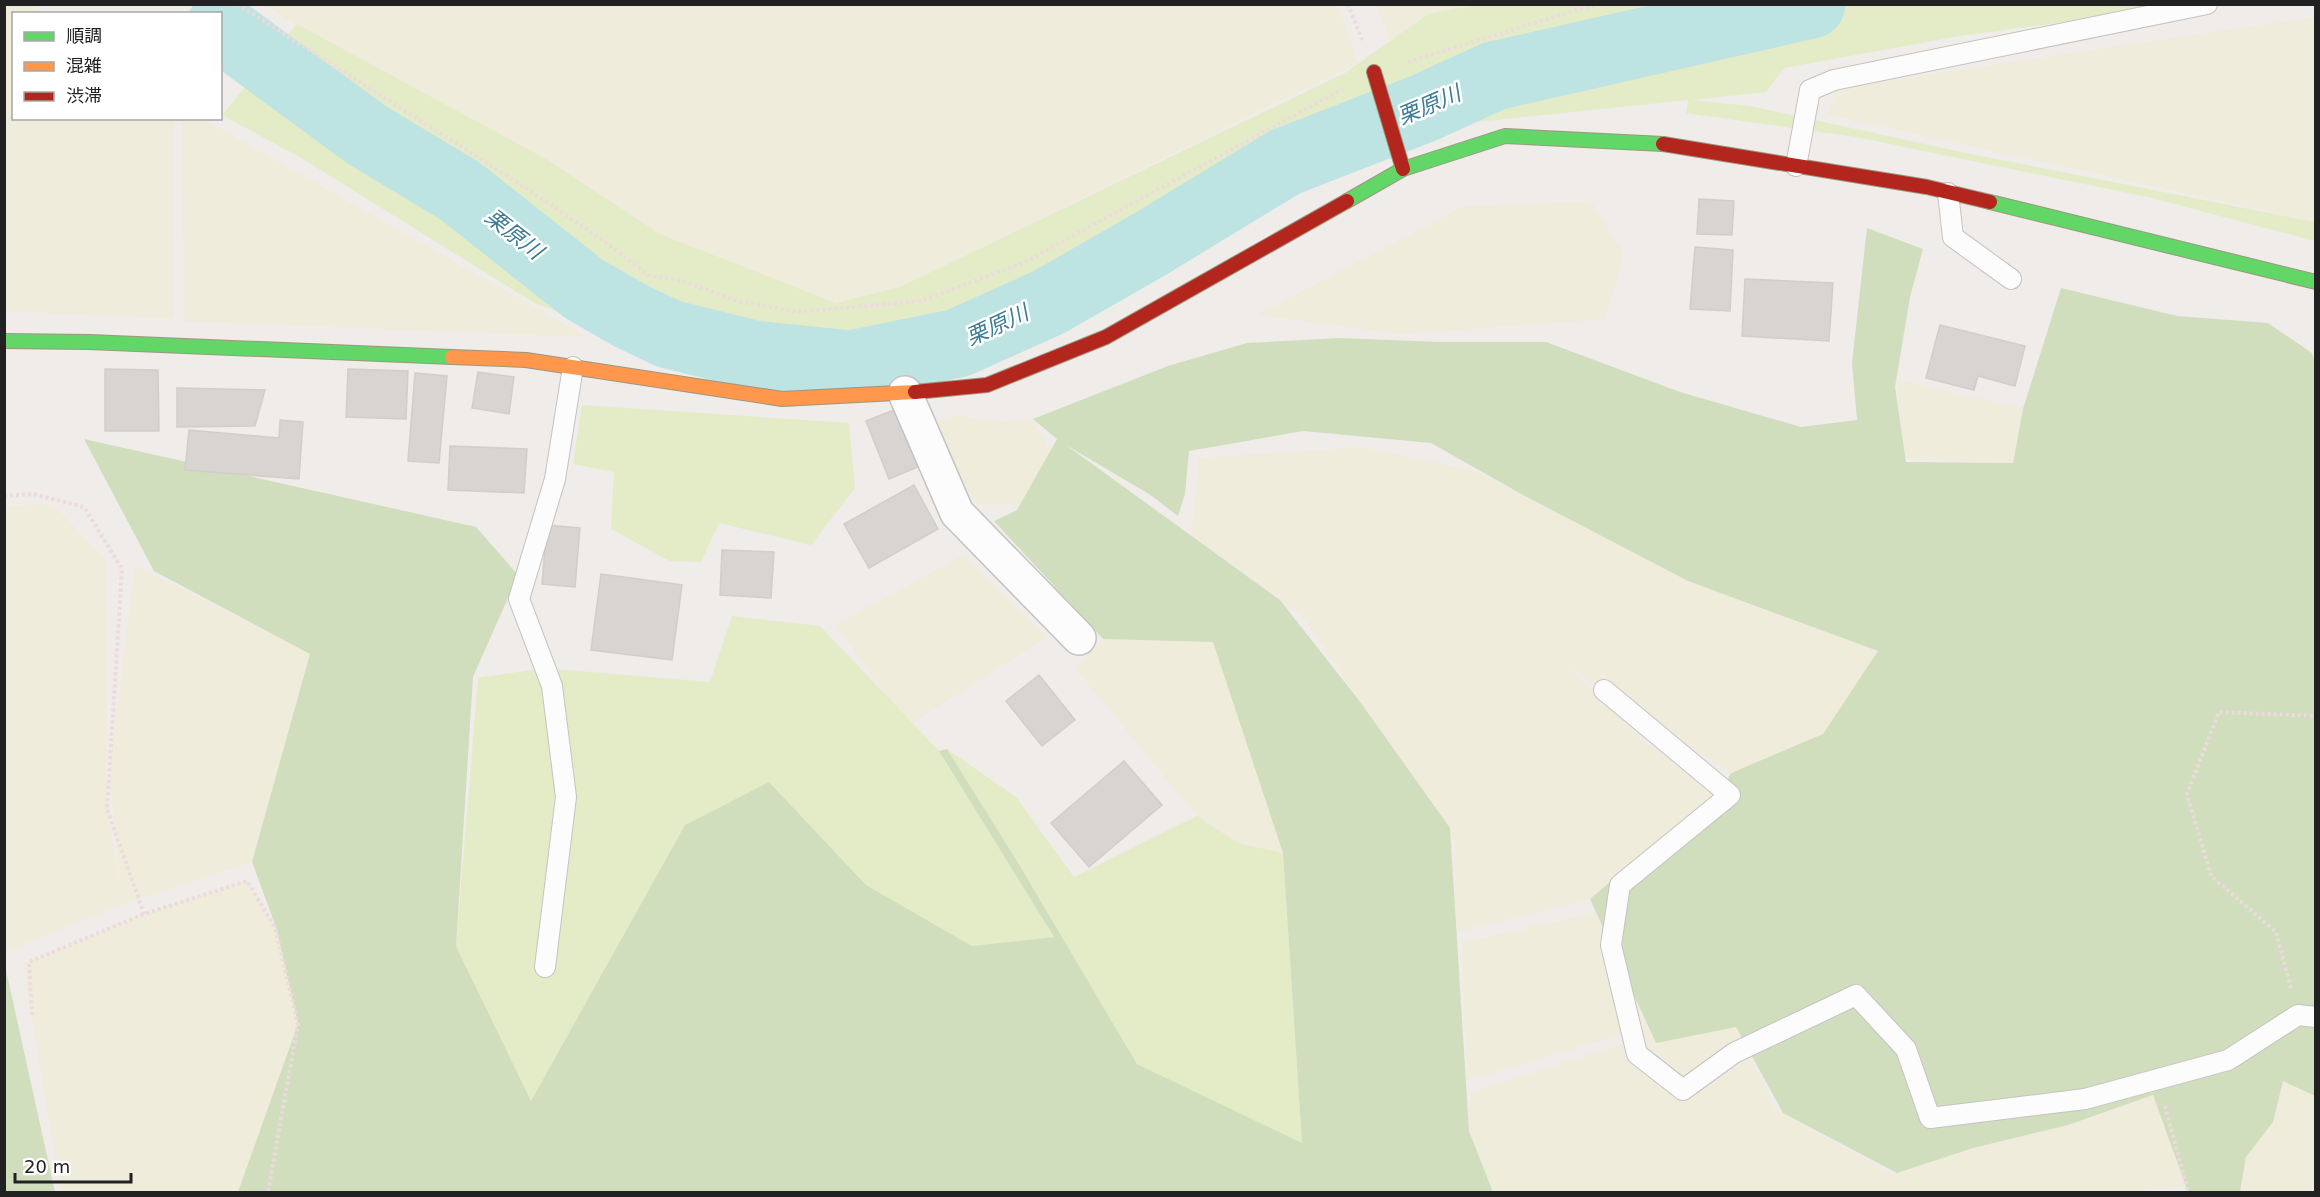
<svg xmlns="http://www.w3.org/2000/svg" width="2320" height="1197" font-family="'DejaVu Sans','Noto Sans JP',sans-serif">
  <style>
    .farmland { fill: #f0ecdc }
    .grass { fill: #e3ecc7 }
    .forest { fill: #d0debe }
    .lines { fill: none; stroke-linecap: round; stroke-linejoin: round }
    .river { stroke: #bde3e3; stroke-width: 69 }
    .building { fill: #d7d4d2; stroke: #d2cdcb; stroke-width: 1.5 }
    .lane-casing { stroke: #c5c3c2; stroke-width: 22 }
    .street-casing { stroke: #c5c3c2; stroke-width: 36 }
    .fast-casing { stroke: #9b9780; stroke-width: 16 }
    .slow-casing { stroke: #9b9780; stroke-width: 16 }
    .jam-casing { stroke: #9b9780; stroke-width: 16 }
    .path { stroke: #ecdadc; stroke-width: 4; stroke-dasharray: 3 3; stroke-linecap: butt }
    .lane { stroke: #fdfcfc; stroke-width: 20 }
    .street { stroke: #fdfcfc; stroke-width: 33 }
    .fast { stroke: #63d668; stroke-width: 14 }
    .slow { stroke: #ff974d; stroke-width: 14 }
    .jam { stroke: #b3261e; stroke-width: 14 }
    .labels { text-anchor: middle; dominant-baseline: central; stroke-width: 5; stroke-linejoin: round; paint-order: stroke }
    .water-label { font-size: 22px; font-style: italic; fill: #3e7b94; stroke: #fff }
  </style>
  <rect width="100%" height="100%" fill="#efece9"/>
  <path class="farmland" d="M 5,4 L 32,5 L 45,13 L 14,14 L 14,118 L 174,119 L 174,319 L 5,311 Z
    M 264,5 L 1338,5 L 1358,63 L 900,287 L 836,303 L 660,234 L 622,223 Z
    M 1376,5 L 1477,5 L 1391,43 Z
    M 2315,17 L 2315,222 L 1827,114 L 1838,88 Z
    M 182,119 L 203,119 L 587,337 L 184,321 Z
    M 1591,201 L 1624,254 L 1605,319 L 1401,334 L 1257,315 L 1462,207 Z
    M 1896,379 L 2023,409 L 2013,463 L 1905,458 Z
    M 954,415 L 1003,422 L 1033,419 L 1056,460 L 1032,503 L 977,505 L 932,424 Z
    M 1363,447 L 1478,472 L 1688,581 L 1878,651 L 1823,734 L 1731,773 L 1567,666 L 1632,731 L 1717,798 L 1590,899 L 1455,932 L 1455,841 L 1304,618 L 1191,535 L 1199,458 Z
    M 52,504 L 106,559 L 107,809 L 121,891 L 109,772 L 135,566 L 316,656 L 252,862 L 123,904 L 5,952 L 4,506 Z
    M 963,555 L 1047,637 L 908,726 L 836,625 Z
    M 1103,639 L 1213,642 L 1283,853 L 1238,843 L 1197,816 L 1075,668 Z
    M 247,881 L 275,927 L 298,1024 L 268,1192 L 61,1192 L 23,964 L 144,914 Z
    M 1596,913 L 1611,945 L 1736,1027 L 1776,1110 L 1893,1174 L 1945,1155 L 2068,1125 L 2161,1092 L 2195,1186 L 2146,1190 L 2143,1192 L 1493,1192 L 1469,1131 L 1470,1093 L 1629,1042 L 1628,1032 L 1467,1081 L 1461,943 Z
    M 2283,1080 L 2315,1096 L 2315,1192 L 2238,1192 L 2248,1150 L 2273,1122 Z"/>
  <path class="grass" d="M 1480,4 L 2190,5 L 1960,36 L 1784,68 L 1766,92 L 1692,100 L 1750,106 L 1966,153 L 2315,222 L 2315,241 L 2152,198 L 1856,137 L 1686,113 L 1688,100 L 1467,123 L 1299,192 L 1054,331 L 927,376 L 838,382 L 758,379 L 536,304 L 298,156 L 222,115 L 297,24 L 548,160 L 660,234 L 836,303 L 900,287 L 1345,73 L 1428,14 Z
    M 582,405 L 849,423 L 855,488 L 811,545 L 719,523 L 701,562 L 670,561 L 611,529 L 614,472 L 573,464 Z
    M 732,616 L 820,626 L 939,751 L 1054,937 L 972,946 L 866,885 L 769,782 L 685,825 L 531,1101 L 456,946 L 478,678 L 543,668 L 710,682 Z
    M 947,749 L 1016,797 L 1074,877 L 1197,816 L 1238,843 L 1283,853 L 1302,1144 L 1137,1064 L 1017,861 Z"/>
  <path class="forest" d="M 1867,228 L 1923,249 L 1910,297 L 1895,387 L 1906,462 L 2013,463 L 2023,409 L 2061,288 L 2177,316 L 2268,323 L 2312,353 L 2315,362 L 2315,1096 L 2283,1081 L 2273,1122 L 2246,1157 L 2240,1192 L 2188,1192 L 2153,1095 L 2068,1125 L 1973,1148 L 1897,1173 L 1783,1113 L 1736,1027 L 1656,1043 L 1590,899 L 1679,823 L 1717,798 L 1731,773 L 1823,734 L 1878,651 L 1688,581 L 1523,495 L 1431,443 L 1303,431 L 1189,451 L 1185,494 L 1178,516 L 1149,494 L 1066,445 L 1280,600 L 1361,703 L 1450,828 L 1469,1131 L 1493,1192 L 238,1192 L 298,1024 L 276,927 L 252,862 L 310,654 L 154,571 L 84,439 L 476,527 L 518,575 L 473,677 L 456,946 L 531,1101 L 685,825 L 769,782 L 866,885 L 972,946 L 1054,937 L 939,751 L 947,749 L 1017,861 L 1137,1064 L 1302,1143 L 1283,853 L 1213,642 L 1103,639 L 994,521 L 1017,510 L 1057,439 L 1033,419 L 1168,366 L 1247,343 L 1340,338 L 1440,342 L 1546,342 L 1680,392 L 1801,427 L 1857,420 L 1852,363 Z
    M 4,965 L 6,970 L 55,1192 L 5,1192 Z"/>
  <g class="lines">
    <path class="river" d="M 220,27 L 367,135 L 460,191 L 584,289 L 631,316 L 669,334 L 754,355 L 851,365 L 958,343 L 1049,302 L 1152,243 L 1285,162 L 1424,108 L 1494,76 L 1811,4"/>
  </g>
  <path class="building" d="M 1699,199 L 1734,201 L 1732,235 L 1697,234 Z
    M 1695,247 L 1733,250 L 1730,311 L 1690,309 Z
    M 1745,279 L 1833,283 L 1829,341 L 1742,336 Z
    M 1940,325 L 2025,346 L 2015,386 L 1978,376 L 1974,390 L 1926,378 Z
    M 105,369 L 158,370 L 159,431 L 105,431 Z
    M 348,369 L 408,371 L 406,419 L 346,417 Z
    M 478,372 L 514,377 L 509,414 L 472,408 Z
    M 415,373 L 447,376 L 439,463 L 408,461 Z
    M 177,388 L 265,390 L 255,426 L 177,427 Z
    M 899,408 L 922,465 L 889,479 L 866,421 Z
    M 280,420 L 303,422 L 299,479 L 185,470 L 189,430 L 279,438 Z
    M 450,446 L 527,449 L 524,493 L 448,490 Z
    M 914,485 L 938,529 L 869,568 L 844,524 Z
    M 547,525 L 580,528 L 575,587 L 542,584 Z
    M 722,550 L 774,552 L 771,598 L 720,595 Z
    M 601,574 L 682,585 L 672,660 L 591,650 Z
    M 1039,675 L 1075,720 L 1042,746 L 1006,701 Z
    M 1124,761 L 1162,805 L 1089,867 L 1051,823 Z"/>
  <g class="lines">
    <g class="lane-casing">
      <path id="lane" d="M 1796,166 L 1810,90 L 1834,80 L 2207,4
        M 1948,193 L 1953,237 L 2011,279
        M 1604,690 L 1730,795 L 1620,885 L 1611,945 L 1637,1054 L 1683,1090 L 1734,1053 L 1856,995 L 1906,1049 L 1930,1118 L 2085,1099 L 2228,1060 L 2298,1015 L 2316,1017
        M 545,967 L 566,797 L 552,686 L 519,599 L 555,479 L 573,367"/>
    </g>
    <g class="street-casing">
      <path id="street" d="M 905,393 L 957,513 L 1079,638"/>
    </g>
    <g class="fast-casing">
      <path id="fast" d="M 1347,201 L 1403,169 L 1505,136 L 1663,144
        M 1990,202 L 2316,282
        M 4,341 L 89,342 L 452,357"/>
    </g>
    <g class="slow-casing">
      <path id="slow" d="M 452,357 L 526,360 L 782,399 L 915,392"/>
    </g>
    <g class="jam-casing">
      <path id="jam" d="M 1374,72 L 1403,169
        M 1663,144 L 1927,187 L 1990,202
        M 915,392 L 987,385 L 1106,337 L 1347,201"/>
    </g>
    <path class="path" d="M 237,4 L 526,188 L 600,238 L 648,275 L 683,281 L 737,301 L 798,312 L 921,301 L 1023,263 L 1343,89
      M 1348,4 L 1362,40
      M 1408,62 L 1580,9 L 1600,4
      M 4,496 L 33,494 L 84,507 L 122,569 L 107,809 L 144,914
      M 2291,988 L 2276,932 L 2211,876 L 2187,794 L 2219,712 L 2316,716
      M 32,1015 L 29,962 L 144,914 L 247,881 L 275,927 L 298,1024 L 268,1192
      M 2165,1106 L 2188,1192"/>
    <use href="#lane" class="lane"/>
    <use href="#street" class="street"/>
    <use href="#fast" class="fast"/>
    <use href="#slow" class="slow"/>
    <use href="#jam" class="jam"/>
  </g>
  <g class="labels">
    <g class="water-label">
      <text transform="translate(1429 105) rotate(-23)">栗原川</text>
      <text transform="translate(514 234) rotate(38)">栗原川</text>
      <text transform="translate(997 325) rotate(-25)">栗原川</text>
    </g>
  </g>
  <rect width="2320" height="1197" fill="none" stroke="#212121" stroke-width="12"/>
  <rect x="12" y="12" width="210" height="108" fill="#ffffff" stroke="#a6a6a6" stroke-width="1.5"/>
  <rect x="24" y="32" width="30" height="9" fill="#63d668" stroke="#a6a6a6" stroke-width="1.5"/>
  <text x="66" y="42" font-size="18" fill="#212121">順調</text>
  <rect x="24" y="62" width="30" height="9" fill="#ff974d" stroke="#a6a6a6" stroke-width="1.5"/>
  <text x="66" y="72" font-size="18" fill="#212121">混雑</text>
  <rect x="24" y="92" width="30" height="9" fill="#b3261e" stroke="#a6a6a6" stroke-width="1.5"/>
  <text x="66" y="102" font-size="18" fill="#212121">渋滞</text>
  <path d="M15 1173v9h116v-9" fill="none" stroke="#212121" stroke-width="3"/>
  <text x="24" y="1173" font-size="18" fill="#212121" stroke="#ffffff" stroke-width="4.5" paint-order="stroke">20 m</text>
</svg>
